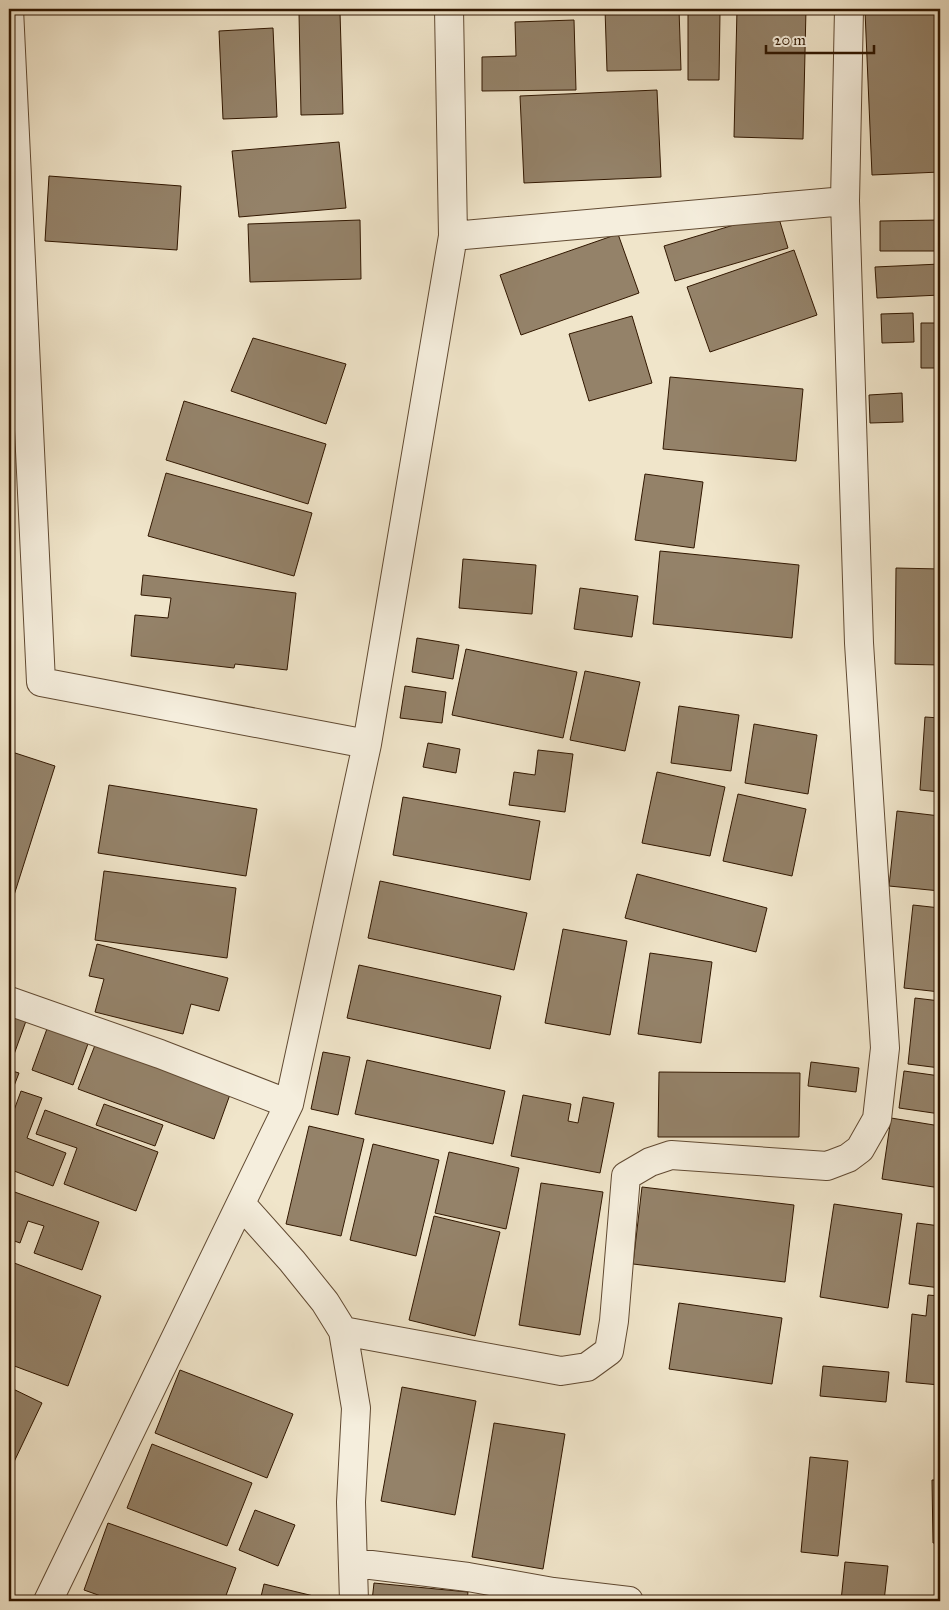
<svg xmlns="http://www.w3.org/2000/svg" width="949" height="1610" font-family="'IM FELL Great Primer',serif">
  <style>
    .building { fill: #948269; stroke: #311700 }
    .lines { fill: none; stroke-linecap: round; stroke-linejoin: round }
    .minor-casing { stroke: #614a32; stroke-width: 30 }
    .minor { stroke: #f5eedd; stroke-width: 28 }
  </style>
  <rect width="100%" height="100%" fill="#f0e5ca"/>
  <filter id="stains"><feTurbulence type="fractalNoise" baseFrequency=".004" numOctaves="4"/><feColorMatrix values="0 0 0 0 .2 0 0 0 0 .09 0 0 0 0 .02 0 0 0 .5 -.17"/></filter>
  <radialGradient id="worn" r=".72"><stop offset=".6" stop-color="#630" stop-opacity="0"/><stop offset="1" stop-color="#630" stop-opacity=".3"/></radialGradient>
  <path class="building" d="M 605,9 L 679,9 L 681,70 L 607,71 Z
    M 737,9 L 806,9 L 803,139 L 734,137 Z
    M 940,9 L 940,172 L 872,175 L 865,11 Z
    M 340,12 L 343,114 L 301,115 L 299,13 Z
    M 688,13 L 720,13 L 719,80 L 688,80 Z
    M 574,20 L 576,90 L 482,91 L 482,57 L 516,56 L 515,22 Z
    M 273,28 L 277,117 L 223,119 L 219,31 Z
    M 657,90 L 661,177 L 524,183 L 520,96 Z
    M 339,142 L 346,208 L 239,217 L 232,151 Z
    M 49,176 L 181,186 L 177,250 L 45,241 Z
    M 777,212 L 788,248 L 675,281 L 664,246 Z
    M 360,220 L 361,279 L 250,282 L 248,224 Z
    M 940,220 L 940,251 L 880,251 L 880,221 Z
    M 618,234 L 639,293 L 521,335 L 500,275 Z
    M 794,250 L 817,315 L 710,352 L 687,287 Z
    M 940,264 L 940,295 L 877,298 L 875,267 Z
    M 913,313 L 914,342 L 882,343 L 881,314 Z
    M 632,316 L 652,383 L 589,401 L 569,334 Z
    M 921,323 L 940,323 L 940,368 L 921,368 Z
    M 253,338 L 346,364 L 326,424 L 231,391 Z
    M 670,377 L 803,389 L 796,461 L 663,449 Z
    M 902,393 L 903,422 L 870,423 L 869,395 Z
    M 184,401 L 326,444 L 308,504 L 166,460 Z
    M 166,473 L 312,513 L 294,576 L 148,536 Z
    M 645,474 L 703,482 L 694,548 L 635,540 Z
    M 660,551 L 799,565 L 792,638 L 653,624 Z
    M 463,559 L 536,565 L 532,614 L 459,608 Z
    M 896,568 L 940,569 L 940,665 L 895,664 Z
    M 143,575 L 296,593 L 287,670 L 235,664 L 234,668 L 131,656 L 135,615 L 168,618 L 171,598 L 141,595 Z
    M 580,588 L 638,596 L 632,637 L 574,629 Z
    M 417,638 L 459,645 L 453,679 L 412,672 Z
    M 466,649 L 577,672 L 563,738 L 452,715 Z
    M 585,671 L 640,682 L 625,751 L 570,740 Z
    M 405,686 L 446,692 L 442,723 L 400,718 Z
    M 679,706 L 739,715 L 731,771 L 671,763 Z
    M 925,717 L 940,718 L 940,792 L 920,790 Z
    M 754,724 L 817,735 L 808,794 L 745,783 Z
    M 428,743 L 460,749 L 456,773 L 423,767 Z
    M 538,750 L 573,754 L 565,812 L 509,805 L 514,772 L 535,775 Z
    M 9,751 L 55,766 L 9,911 Z
    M 657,772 L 725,787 L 710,856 L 642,843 Z
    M 109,785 L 257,809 L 246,876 L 98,853 Z
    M 738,794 L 806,809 L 792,876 L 723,861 Z
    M 403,797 L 540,821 L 530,880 L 393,855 Z
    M 897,811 L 940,816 L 940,891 L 889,886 Z
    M 104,871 L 236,888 L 227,958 L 95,940 Z
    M 637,874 L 767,908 L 756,952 L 625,918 Z
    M 380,881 L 527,913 L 514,970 L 368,938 Z
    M 913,905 L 940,908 L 940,992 L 904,988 Z
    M 563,929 L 627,941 L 610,1035 L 545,1023 Z
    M 97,944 L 228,978 L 219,1011 L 191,1004 L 183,1034 L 95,1012 L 104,979 L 89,976 Z
    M 650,953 L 712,962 L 701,1043 L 638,1034 Z
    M 359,965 L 501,996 L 490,1049 L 347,1018 Z
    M 915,998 L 940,1001 L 940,1068 L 908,1064 Z
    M 9,1015 L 26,1021 L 12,1060 L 9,1058 Z
    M 48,1026 L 89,1041 L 73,1085 L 32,1070 Z
    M 97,1040 L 232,1089 L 214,1139 L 78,1089 Z
    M 323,1052 L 350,1057 L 338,1115 L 311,1109 Z
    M 367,1060 L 505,1091 L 493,1144 L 355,1114 Z
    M 811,1062 L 859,1068 L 856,1092 L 808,1086 Z
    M 9,1070 L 19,1073 L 9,1099 Z
    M 904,1071 L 940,1076 L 940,1114 L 899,1108 Z
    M 659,1072 L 800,1073 L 799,1137 L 658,1137 Z
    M 21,1091 L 42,1098 L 27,1138 L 66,1153 L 53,1186 L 9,1169 L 9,1124 Z
    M 523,1095 L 571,1104 L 568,1121 L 578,1123 L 583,1097 L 614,1103 L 600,1173 L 511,1156 Z
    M 104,1104 L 163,1125 L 155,1146 L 96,1125 Z
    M 45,1110 L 158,1152 L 136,1211 L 64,1184 L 77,1148 L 36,1134 Z
    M 891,1118 L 940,1126 L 940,1188 L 882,1179 Z
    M 309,1126 L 364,1139 L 341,1236 L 286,1224 Z
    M 373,1144 L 439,1160 L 416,1256 L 350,1240 Z
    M 449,1152 L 519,1168 L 506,1229 L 435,1213 Z
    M 541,1183 L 603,1192 L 580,1335 L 519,1325 Z
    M 642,1187 L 794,1205 L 785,1282 L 633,1264 Z
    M 9,1190 L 99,1222 L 82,1270 L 34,1253 L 44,1226 L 28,1221 L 20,1243 L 9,1239 Z
    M 834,1204 L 902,1214 L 888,1308 L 820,1297 Z
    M 434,1216 L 500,1232 L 475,1336 L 409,1320 Z
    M 917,1223 L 940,1226 L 940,1288 L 909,1284 Z
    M 9,1261 L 101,1296 L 68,1386 L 9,1364 Z
    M 928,1295 L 940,1296 L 940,1385 L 906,1382 L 912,1314 L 926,1316 Z
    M 679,1303 L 782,1318 L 772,1384 L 669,1369 Z
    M 823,1366 L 889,1372 L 886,1402 L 820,1396 Z
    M 180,1370 L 293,1414 L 267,1478 L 155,1433 Z
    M 9,1387 L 42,1403 L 13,1464 L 9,1462 Z
    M 402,1387 L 476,1401 L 455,1515 L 381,1501 Z
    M 494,1423 L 565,1434 L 543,1569 L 472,1557 Z
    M 152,1444 L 252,1483 L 227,1546 L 127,1508 Z
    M 810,1457 L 848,1461 L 838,1556 L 801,1552 Z
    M 932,1480 L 940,1480 L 940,1543 L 933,1543 Z
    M 255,1510 L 295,1525 L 278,1566 L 239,1550 Z
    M 108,1523 L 236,1568 L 224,1601 L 115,1601 L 84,1590 Z
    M 845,1562 L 888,1566 L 884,1601 L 841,1601 Z
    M 374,1583 L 468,1592 L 467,1601 L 372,1601 Z
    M 264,1584 L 326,1599 L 326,1601 L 260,1601 Z
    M 494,1592 L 563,1601 L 493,1601 Z"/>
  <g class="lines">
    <g class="minor-casing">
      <path id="minor" d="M 9,9 L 41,682 L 367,744
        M 453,236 L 845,201
        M 9,1001 L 160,1054 L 289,1104
        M 241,1204 L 292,1261 L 325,1302 L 343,1331 L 356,1408 L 351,1502 L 354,1601
        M 343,1331 L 561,1371 L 587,1367 L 609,1351 L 614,1321 L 626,1176 L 650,1162 L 671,1155 L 827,1166 L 848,1158 L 860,1149 L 877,1119 L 885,1048 L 859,643 L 845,201 L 849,9
        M 355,1563 L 468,1577 L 553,1592 L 629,1601
        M 48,1601 L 289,1104 L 367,744 L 453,236 L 449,9"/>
    </g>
    <use href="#minor" class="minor"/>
  </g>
  <rect width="949" height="1610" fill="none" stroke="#f0e5ca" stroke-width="30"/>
  <rect x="10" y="10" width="929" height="1590" fill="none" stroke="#311700" stroke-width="2.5"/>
  <rect x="15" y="15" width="919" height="1580" fill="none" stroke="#311700"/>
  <path d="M766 45v8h108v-8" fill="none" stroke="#311700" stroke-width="2.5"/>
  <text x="774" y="45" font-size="15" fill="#311700" stroke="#f5eedd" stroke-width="4" paint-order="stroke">20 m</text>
  <rect width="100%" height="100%" filter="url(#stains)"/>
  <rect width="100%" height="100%" fill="url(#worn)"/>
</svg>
